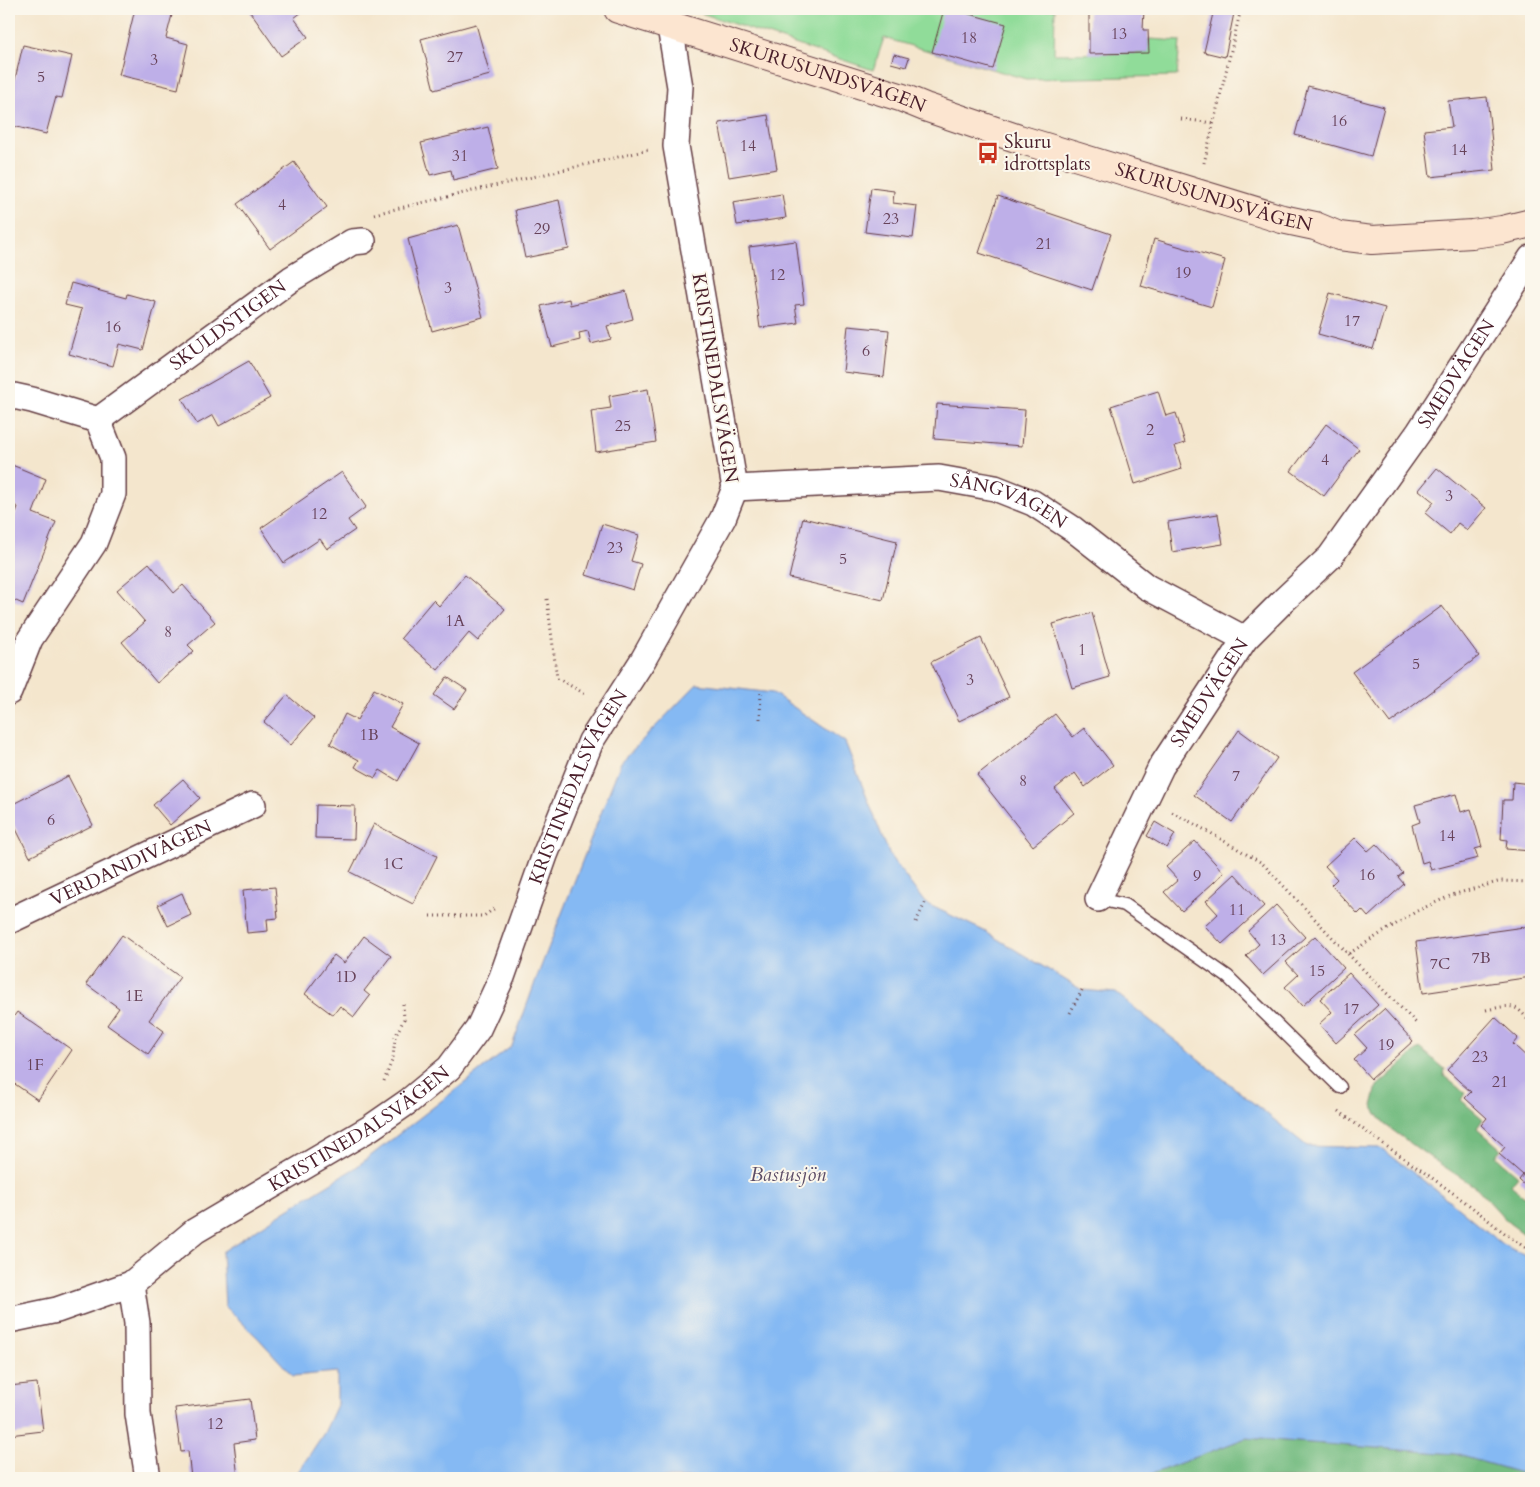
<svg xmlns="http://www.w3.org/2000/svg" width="1540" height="1487" font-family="Cardo,serif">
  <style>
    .green { fill: #90dc99; stroke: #6d7e62 }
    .forest { fill: #74bc81; stroke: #5f6e56 }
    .water { fill: #85b9f3; stroke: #686c8f }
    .building { fill: #beafe8 }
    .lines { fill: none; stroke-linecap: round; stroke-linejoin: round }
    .lane-casing { stroke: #643d43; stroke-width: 15 }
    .street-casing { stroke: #643d43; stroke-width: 28 }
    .secondary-casing { stroke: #643d43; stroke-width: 30 }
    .path { stroke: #643d43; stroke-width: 3; stroke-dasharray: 1 4; stroke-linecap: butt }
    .lane { stroke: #fff; stroke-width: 12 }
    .street { stroke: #fff; stroke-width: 25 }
    .secondary { stroke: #fce5d0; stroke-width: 28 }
    .labels { text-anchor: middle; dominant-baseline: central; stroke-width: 4; stroke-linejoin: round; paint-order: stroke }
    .number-label { font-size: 16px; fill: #67435a }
    .street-label { font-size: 19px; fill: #4a1f2b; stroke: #fbf7ec }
    .poi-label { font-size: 19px; fill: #4a1f2b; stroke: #fbf7ec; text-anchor: start }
    .water-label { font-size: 20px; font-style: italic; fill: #5c4d67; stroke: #fbf7ec }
  </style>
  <rect width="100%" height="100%" fill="#fbf7ec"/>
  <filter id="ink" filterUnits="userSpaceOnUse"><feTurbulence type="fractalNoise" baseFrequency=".02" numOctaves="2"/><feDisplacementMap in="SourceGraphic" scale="10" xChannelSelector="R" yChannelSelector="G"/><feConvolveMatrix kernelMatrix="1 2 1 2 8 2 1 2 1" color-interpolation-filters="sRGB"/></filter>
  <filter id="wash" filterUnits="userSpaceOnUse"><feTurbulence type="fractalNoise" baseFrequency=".0096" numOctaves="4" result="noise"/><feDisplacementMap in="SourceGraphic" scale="20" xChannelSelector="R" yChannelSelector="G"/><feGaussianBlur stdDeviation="1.12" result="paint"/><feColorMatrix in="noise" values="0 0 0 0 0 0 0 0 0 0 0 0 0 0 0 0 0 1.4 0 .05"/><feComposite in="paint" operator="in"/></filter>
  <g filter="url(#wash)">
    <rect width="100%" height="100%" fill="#f4e6cd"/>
    <path class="green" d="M 698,9 L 1055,9 L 1054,54 L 1148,53 L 1149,39 L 1180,41 L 1177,76 L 1026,79 L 884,38 L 873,70 L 701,13 Z"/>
    <path class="forest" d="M 1420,1048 L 1445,1069 L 1444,1076 L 1465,1093 L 1461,1100 L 1483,1119 L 1477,1128 L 1501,1149 L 1495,1156 L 1518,1176 L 1511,1185 L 1531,1203 L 1531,1239 L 1509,1223 L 1477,1188 L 1431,1158 L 1384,1124 L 1372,1106 L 1377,1086 Z
      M 1246,1438 L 1455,1454 L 1531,1476 L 1531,1478 L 1141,1478 Z"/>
    <path class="water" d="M 697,684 L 773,693 L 845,742 L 890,856 L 925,903 L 984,931 L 1082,990 L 1116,993 L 1307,1146 L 1381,1148 L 1454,1204 L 1502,1244 L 1531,1259 L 1531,1476 L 1455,1454 L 1246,1438 L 1141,1478 L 294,1478 L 324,1433 L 337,1405 L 337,1372 L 293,1376 L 259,1339 L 225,1306 L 222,1252 L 288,1209 L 355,1168 L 512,1046 L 537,977 L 621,762 Z"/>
    <g id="blocks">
      <path class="building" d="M 135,9 L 165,9 L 173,11 L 166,38 L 188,44 L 178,89 L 119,75 Z
        M 248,9 L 306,9 L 294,18 L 308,37 L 281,56 Z
        M 944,9 L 951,9 L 1006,24 L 993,69 L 932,52 Z
        M 1089,9 L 1144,9 L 1143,30 L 1148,30 L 1149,53 L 1089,54 Z
        M 1214,9 L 1234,13 L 1225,57 L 1204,52 Z
        M 1292,9 L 1340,9 L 1340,11 L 1292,12 Z
        M 476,24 L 490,75 L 434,90 L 421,39 Z
        M 23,45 L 72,56 L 62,98 L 56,97 L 46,134 L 9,125 L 9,105 Z
        M 894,54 L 909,58 L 906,67 L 891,63 Z
        M 1308,86 L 1384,107 L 1371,156 L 1295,135 Z
        M 1487,97 L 1495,170 L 1430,177 L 1424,130 L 1452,127 L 1448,101 Z
        M 768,115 L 777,169 L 729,177 L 719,123 Z
        M 488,127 L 498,169 L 453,180 L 451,170 L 430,175 L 421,143 Z
        M 294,162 L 327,207 L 270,249 L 237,204 Z
        M 871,188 L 894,191 L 893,203 L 917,206 L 913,238 L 865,232 Z
        M 782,194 L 786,218 L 737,225 L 733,202 Z
        M 998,196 L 1111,234 L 1092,290 L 979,253 Z
        M 559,200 L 569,249 L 525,258 L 515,210 Z
        M 458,225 L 483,317 L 432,331 L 408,239 Z
        M 1154,239 L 1225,260 L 1212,307 L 1141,286 Z
        M 796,241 L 804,304 L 795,305 L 798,323 L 760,328 L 749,247 Z
        M 71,283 L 126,298 L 127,294 L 156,302 L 143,350 L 119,344 L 113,366 L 69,354 L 82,309 L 65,305 Z
        M 626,291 L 633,319 L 607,326 L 611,339 L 591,344 L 588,331 L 579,333 L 580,340 L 552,347 L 541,306 L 569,299 L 570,305 Z
        M 1330,293 L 1385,308 L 1373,349 L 1318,334 Z
        M 848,326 L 889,330 L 884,377 L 843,372 Z
        M 249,361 L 270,398 L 219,426 L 213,415 L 197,424 L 182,399 Z
        M 648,389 L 656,442 L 596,452 L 591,411 L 611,408 L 609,396 Z
        M 1158,391 L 1166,416 L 1176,413 L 1185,443 L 1175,446 L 1182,469 L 1135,484 L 1111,406 Z
        M 937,404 L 1025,410 L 1022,446 L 934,439 Z
        M 1326,424 L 1359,449 L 1324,496 L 1291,471 Z
        M 12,465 L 46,479 L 33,513 L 56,522 L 23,604 L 9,598 L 9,531 L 18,507 L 9,503 L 9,472 Z
        M 1437,468 L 1486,508 L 1467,530 L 1458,523 L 1450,534 L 1425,513 L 1434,502 L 1419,490 Z
        M 342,472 L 366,507 L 348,520 L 355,530 L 327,549 L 320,539 L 284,563 L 261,528 Z
        M 1218,514 L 1223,544 L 1172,552 L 1168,522 Z
        M 803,518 L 897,541 L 883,600 L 789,578 Z
        M 602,524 L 639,535 L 631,561 L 641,564 L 633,590 L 586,575 Z
        M 149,563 L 174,593 L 183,585 L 215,622 L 188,645 L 194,651 L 157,683 L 122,642 L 145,622 L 117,590 Z
        M 465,575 L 505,609 L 478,641 L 469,633 L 438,670 L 401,638 L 433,600 L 439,606 Z
        M 1442,606 L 1479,656 L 1390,723 L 1352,672 Z
        M 1092,613 L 1110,677 L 1072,688 L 1053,624 Z
        M 981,638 L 1009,697 L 959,721 L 931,662 Z
        M 447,677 L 467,690 L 454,709 L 434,695 Z
        M 374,689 L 403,704 L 390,727 L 419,743 L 398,781 L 380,770 L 375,778 L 355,767 L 359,760 L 330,744 L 345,714 L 357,720 Z
        M 287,695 L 314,718 L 291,745 L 264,722 Z
        M 1055,714 L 1073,737 L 1084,728 L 1113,765 L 1085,787 L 1075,773 L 1055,789 L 1074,813 L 1033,846 L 977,775 Z
        M 1239,730 L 1277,758 L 1232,822 L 1194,795 Z
        M 68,776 L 93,825 L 30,857 L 9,815 L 9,806 Z
        M 183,779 L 200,798 L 170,825 L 153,805 Z
        M 1513,782 L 1531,784 L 1531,851 L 1506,849 L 1507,840 L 1501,839 L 1503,800 L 1512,800 Z
        M 1456,794 L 1461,812 L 1471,809 L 1482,847 L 1475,849 L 1478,858 L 1431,870 L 1428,861 L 1422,863 L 1412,825 L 1420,822 L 1415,805 Z
        M 316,805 L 355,806 L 354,839 L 315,838 Z
        M 1155,822 L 1175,834 L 1167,848 L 1147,836 Z
        M 374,824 L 437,856 L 413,904 L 350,872 Z
        M 1355,838 L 1368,851 L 1376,844 L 1403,873 L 1398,877 L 1404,884 L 1368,917 L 1362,910 L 1358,914 L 1331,885 L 1337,879 L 1325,866 Z
        M 1195,841 L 1224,873 L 1182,911 L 1164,892 L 1178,880 L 1166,867 Z
        M 1235,874 L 1264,906 L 1222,944 L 1205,926 L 1218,914 L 1206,901 Z
        M 275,887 L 278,918 L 267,919 L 268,931 L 247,933 L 243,890 Z
        M 182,893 L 191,915 L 168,926 L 158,905 Z
        M 1276,905 L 1305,937 L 1263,975 L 1246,956 L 1259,944 L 1248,931 Z
        M 1531,926 L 1531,977 L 1423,993 L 1416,942 Z
        M 122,935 L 180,977 L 149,1020 L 164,1031 L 148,1054 L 107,1025 L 119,1008 L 86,984 Z
        M 364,936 L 391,956 L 364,991 L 370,996 L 354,1017 L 340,1006 L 333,1015 L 305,994 L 334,955 L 344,963 Z
        M 1315,936 L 1344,968 L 1302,1006 L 1285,987 L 1298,975 L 1286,962 Z
        M 1349,973 L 1378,1005 L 1336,1043 L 1319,1024 L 1332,1012 L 1320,999 Z
        M 1384,1009 L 1413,1041 L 1371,1079 L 1354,1060 L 1367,1048 L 1355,1035 Z
        M 17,1012 L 72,1050 L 38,1100 L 9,1080 L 9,1023 Z
        M 1495,1017 L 1518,1038 L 1513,1044 L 1531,1061 L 1531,1069 L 1529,1072 L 1531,1074 L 1531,1191 L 1519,1180 L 1523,1175 L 1499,1154 L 1505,1147 L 1481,1125 L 1487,1118 L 1465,1098 L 1471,1092 L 1447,1070 Z
        M 37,1383 L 43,1431 L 9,1435 L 9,1386 Z
        M 250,1399 L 255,1440 L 234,1443 L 238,1478 L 191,1478 L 188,1451 L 181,1452 L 175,1408 Z"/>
    </g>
  </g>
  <g filter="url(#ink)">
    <use href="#blocks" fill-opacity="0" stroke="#643d43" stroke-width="1"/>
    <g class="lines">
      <g class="lane-casing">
        <path id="lane" d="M 1098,899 L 1125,905 L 1228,977 L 1340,1087"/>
      </g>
      <g class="street-casing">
        <g id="street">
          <path d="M 9,395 L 32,400 L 98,420 L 113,458 L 113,494 L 94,543 L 30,639 L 9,692"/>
          <path id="s1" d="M 98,420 L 291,279 L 352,242 L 363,241"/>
          <path id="s2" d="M 735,488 L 939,478 L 995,488 L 1033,503 L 1073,529 L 1147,587 L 1245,639"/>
          <path id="s3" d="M 1098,899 L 1161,767 L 1245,639 L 1284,600 L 1330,557 L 1419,432 L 1531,258"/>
          <path id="s4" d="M 9,921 L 253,805"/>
          <path d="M 131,1284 L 137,1323 L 138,1414 L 148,1478"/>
          <path id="s5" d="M 9,1320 L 57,1310 L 131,1284 L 195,1231 L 370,1128 L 409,1101 L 449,1068 L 478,1029 L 502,977 L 545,855 L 591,741 L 643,660 L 723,518 L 735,488 L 676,146 L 680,87 L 667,9"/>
        </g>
      </g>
      <g class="secondary-casing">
        <g id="secondary">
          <path id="s6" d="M 618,9 L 903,98 L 925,107 L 1019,139 L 1282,219 L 1315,226 L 1339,236 L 1372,240 L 1472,234 L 1502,230 L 1531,223"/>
        </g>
      </g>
      <path class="path" d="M 1181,119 L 1214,123
        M 1204,163 L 1241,9
        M 374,214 L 648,150
        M 547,599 L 557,678 L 587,695
        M 760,719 L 761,691
        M 1172,812 L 1200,827 L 1262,863 L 1348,954 L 1417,911 L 1452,895 L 1501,881 L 1531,882
        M 430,916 L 484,916 L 495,908
        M 916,922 L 925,903
        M 1348,954 L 1417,1024
        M 1486,1010 C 1510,1005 1517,1002 1531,1025
        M 1070,1013 L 1082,990
        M 384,1081 L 393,1058 L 395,1037 L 404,1019 L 403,1004
        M 1339,1111 C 1378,1142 1421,1169 1461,1199 C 1486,1217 1504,1235 1531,1251"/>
      <use href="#lane" class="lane"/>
      <use href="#street" class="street"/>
      <use href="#secondary" class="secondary"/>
    </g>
  </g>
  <defs>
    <g id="bus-bare" transform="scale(1.725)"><path d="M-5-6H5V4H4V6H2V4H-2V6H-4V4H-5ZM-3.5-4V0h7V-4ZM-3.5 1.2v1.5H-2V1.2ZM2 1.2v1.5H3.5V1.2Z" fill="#c8321e" stroke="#fbf7ec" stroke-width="2.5" paint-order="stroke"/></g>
  </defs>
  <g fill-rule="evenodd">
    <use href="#bus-bare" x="988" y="153"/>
  </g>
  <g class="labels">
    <g class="number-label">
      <text x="1119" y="34">13</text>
      <text x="969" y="38">18</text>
      <text x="455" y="57">27</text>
      <text x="154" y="60">3</text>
      <text x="41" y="77">5</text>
      <text x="1339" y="121">16</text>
      <text x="748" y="146">14</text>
      <text x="1459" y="150">14</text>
      <text x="460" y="156">31</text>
      <text x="282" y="205">4</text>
      <text x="891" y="219">23</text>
      <text x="542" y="229">29</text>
      <text x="1044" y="244">21</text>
      <text x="1183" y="273">19</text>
      <text x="777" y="275">12</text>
      <text x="448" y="288">3</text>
      <text x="1352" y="321">17</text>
      <text x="113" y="327">16</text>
      <text x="866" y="351">6</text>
      <text x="623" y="426">25</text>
      <text x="1150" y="430">2</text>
      <text x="1325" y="460">4</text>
      <text x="1449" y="496">3</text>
      <text x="319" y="514">12</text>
      <text x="615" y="548">23</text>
      <text x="843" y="559">5</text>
      <text x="455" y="621">1A</text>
      <text x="168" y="632">8</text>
      <text x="1082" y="650">1</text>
      <text x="1416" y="664">5</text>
      <text x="970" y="680">3</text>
      <text x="369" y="735">1B</text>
      <text x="1236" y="776">7</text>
      <text x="1023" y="781">8</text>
      <text x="51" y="820">6</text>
      <text x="1447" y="836">14</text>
      <text x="393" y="864">1C</text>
      <text x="1367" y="875">16</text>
      <text x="1197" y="876">9</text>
      <text x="1237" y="910">11</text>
      <text x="1278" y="940">13</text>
      <text x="1481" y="958">7B</text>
      <text x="1440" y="964">7C</text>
      <text x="1317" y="971">15</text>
      <text x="346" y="977">1D</text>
      <text x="134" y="996">1E</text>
      <text x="1351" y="1009">17</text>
      <text x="1386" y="1045">19</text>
      <text x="1480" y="1057">23</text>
      <text x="35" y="1065">1F</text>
      <text x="1500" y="1082">21</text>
      <text x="215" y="1424">12</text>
    </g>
    <g class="street-label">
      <text stroke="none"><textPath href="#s6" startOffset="220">SKURUSUNDSVÄGEN</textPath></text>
      <text stroke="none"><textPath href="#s6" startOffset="625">SKURUSUNDSVÄGEN</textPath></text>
      <text stroke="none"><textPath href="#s1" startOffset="161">SKULDSTIGEN</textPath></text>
      <text stroke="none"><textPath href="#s3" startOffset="640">SMEDVÄGEN</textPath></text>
      <text transform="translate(715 378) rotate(81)">KRISTINEDALSVÄGEN</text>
      <text stroke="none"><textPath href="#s2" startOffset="278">SÅNGVÄGEN</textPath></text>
      <text stroke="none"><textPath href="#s3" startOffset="235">SMEDVÄGEN</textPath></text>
      <text stroke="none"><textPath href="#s5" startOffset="824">KRISTINEDALSVÄGEN</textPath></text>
      <text stroke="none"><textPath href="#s4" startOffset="135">VERDANDIVÄGEN</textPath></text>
      <text stroke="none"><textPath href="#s5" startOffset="404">KRISTINEDALSVÄGEN</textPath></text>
    </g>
    <g class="poi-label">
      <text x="1004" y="142">Skuru<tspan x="1004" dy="22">idrottsplats</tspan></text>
    </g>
    <g class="water-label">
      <text x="788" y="1174">Bastusjön</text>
    </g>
  </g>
  <rect width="1540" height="1487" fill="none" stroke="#fbf7ec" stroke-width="30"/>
</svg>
